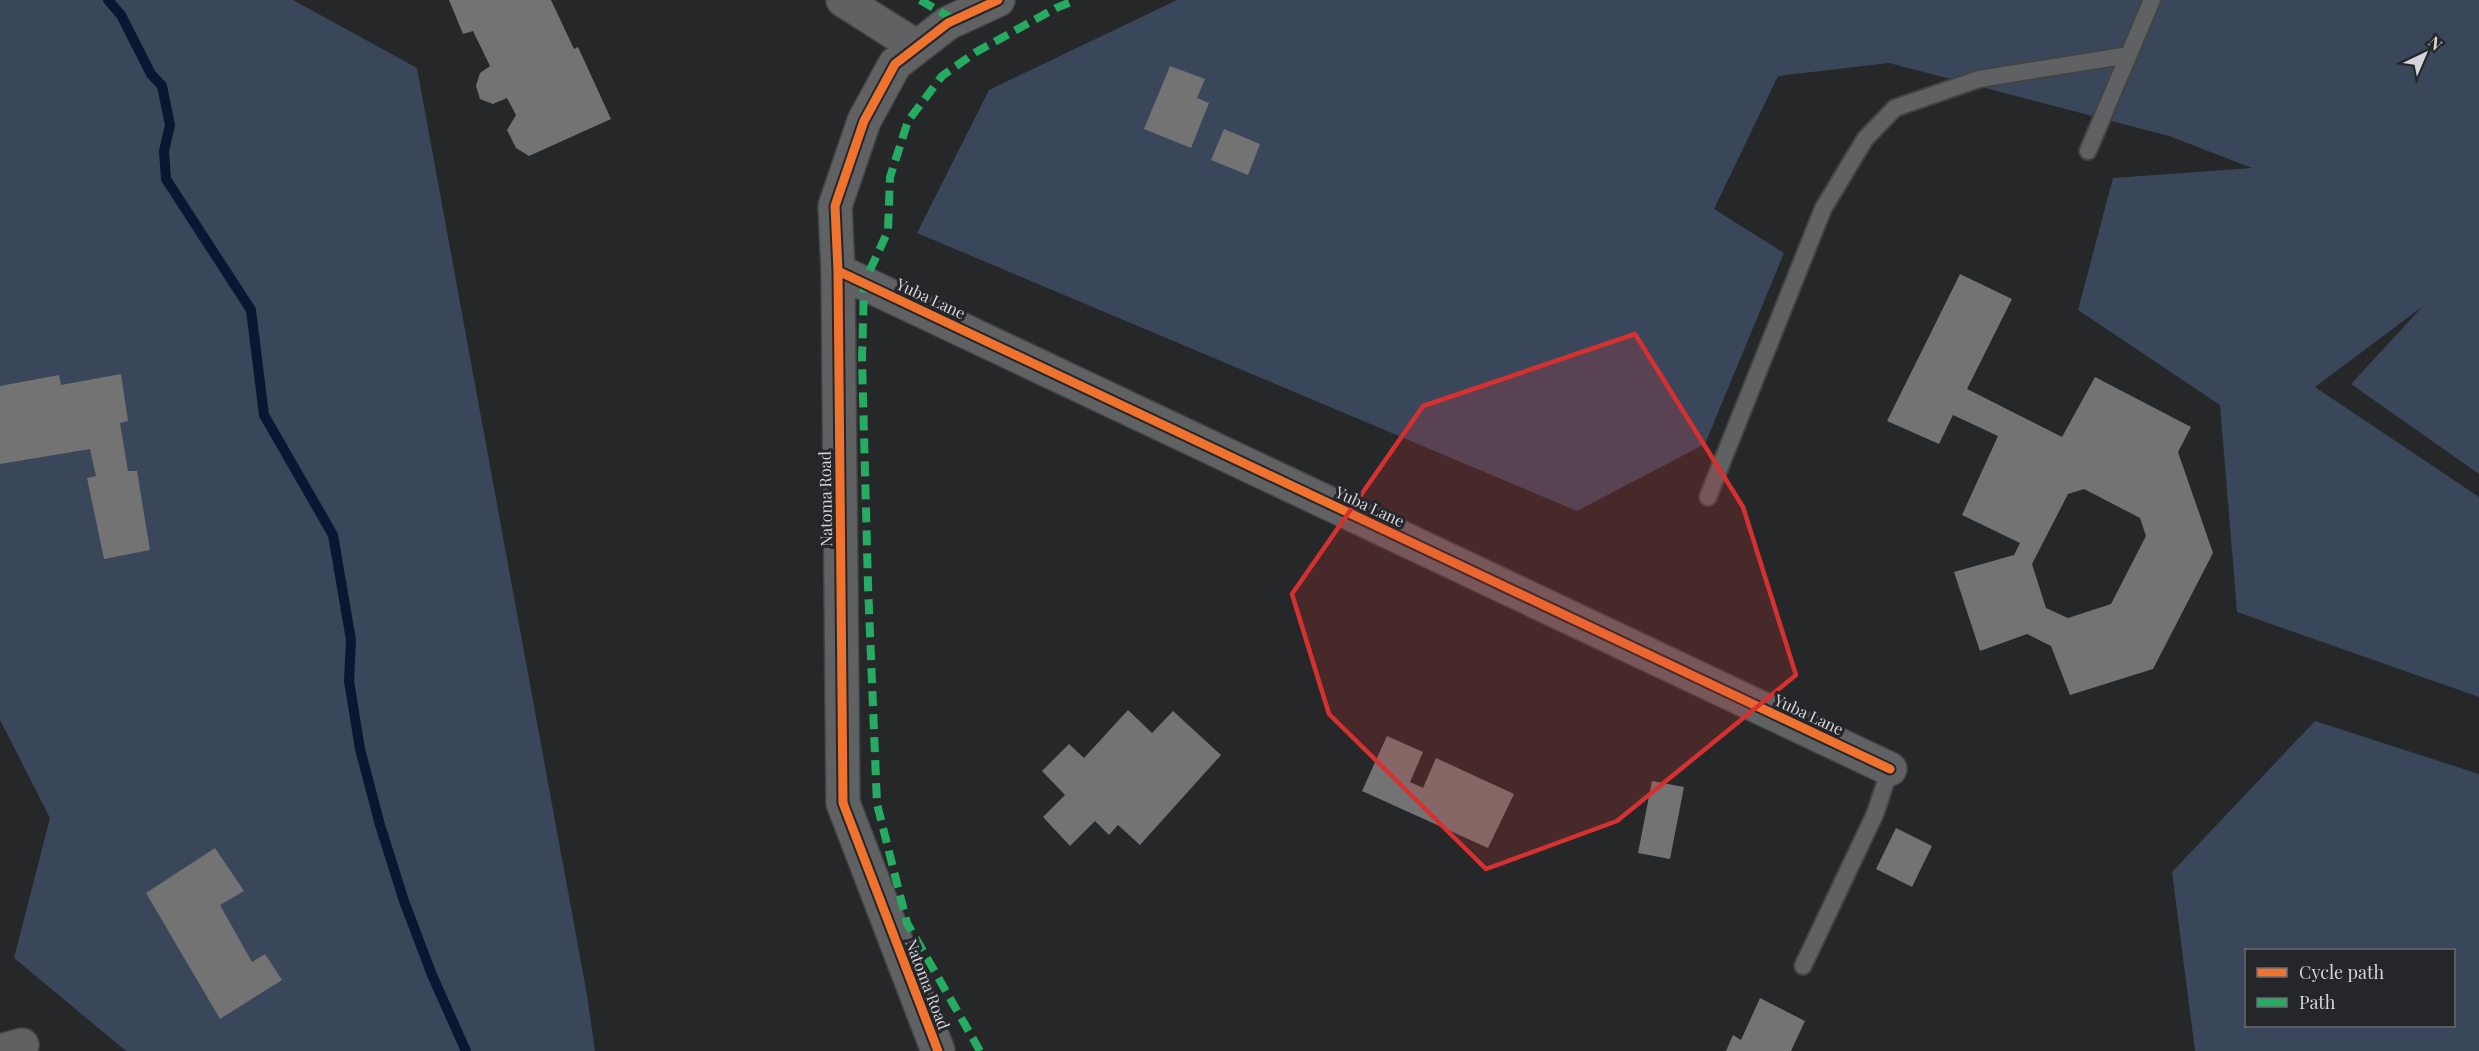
<svg xmlns="http://www.w3.org/2000/svg" width="2479" height="1051" font-family="'Playfair Display',serif">
  <style>
    .green { fill: #3a4659; fill-rule: evenodd }
    .lines { fill: none; stroke-linecap: round; stroke-linejoin: round }
    .stream { stroke: #091732; stroke-width: 10 }
    .building { fill: #737374; fill-rule: evenodd }
    .lane-casing { stroke: #424345; stroke-width: 20 }
    .street-casing { stroke: #424345; stroke-width: 36 }
    .lane { stroke: #606163; stroke-width: 16 }
    .street { stroke: #606163; stroke-width: 33 }
    .quiet { stroke: #26ab63; stroke-width: 8; stroke-dasharray: 15 8; stroke-linecap: butt }
    .cycleway-casing { stroke: #24262a; stroke-width: 13 }
    .cycleway { stroke: #ef722f; stroke-width: 9 }
    .marked { fill: #d63131; fill-opacity: 0.2; stroke: #d63131; stroke-width: 4.5; stroke-linejoin: round }
    .labels { text-anchor: middle; dominant-baseline: central; stroke-width: 6; stroke-linejoin: round; paint-order: stroke }
    .street-label { font-size: 16px; fill: #d4d5d8; stroke: #24262a }
  </style>
  <rect width="100%" height="100%" fill="#252729"/>
  <path class="green" d="M 0,0 L 293,0 L 417,68 L 587,995 L 595,1051 L 126,1051 L 14,958 L 50,818 L 0,720 Z
    M 1177,0 L 2479,0 L 2479,474 L 2351,384 L 2422,307 L 2315,387 L 2479,497 L 2479,697 L 2237,612 L 2220,405 L 2078,310 L 2113,178 L 2252,168 L 2169,136 L 1889,63 L 1778,76 L 1714,209 L 1784,253 L 1705,444 L 1577,511 L 917,233 L 989,90 Z
    M 2315,721 L 2479,774 L 2479,1051 L 2195,1051 L 2172,872 ZM 2246,950 L 2454,950 L 2454,1026 L 2246,1026 Z"/>
  <g class="lines">
    <path class="stream" d="M 108,0 L 121,15 L 151,74 L 162,86 L 170,125 L 164,151 L 166,179 L 251,310 L 264,415 L 333,535 L 351,640 L 349,681 L 360,749 L 380,825 L 404,901 L 432,975 L 466,1051"/>
  </g>
  <path class="building" d="M 449,0 L 551,0 L 574,49 L 578,47 L 611,119 L 529,156 L 516,148 L 507,130 L 516,115 L 507,98 L 493,104 L 480,99 L 476,86 L 480,73 L 490,66 L 473,31 L 463,34 Z
    M 1170,66 L 1205,79 L 1197,98 L 1209,103 L 1191,148 L 1144,129 Z
    M 1224,129 L 1260,144 L 1248,175 L 1211,160 Z
    M 1960,274 L 2012,299 L 1967,389 L 2062,437 L 2095,377 L 2191,427 L 2178,452 L 2213,553 L 2153,669 L 2070,695 L 2051,646 L 2027,634 L 1980,651 L 1954,572 L 2014,555 L 2020,543 L 1962,515 L 1998,436 L 1953,415 L 1939,444 L 1887,421 ZM 2084,489 L 2140,518 L 2146,536 L 2111,604 L 2068,618 L 2046,608 L 2032,564 L 2068,494 Z
    M 121,374 L 128,421 L 120,423 L 128,471 L 137,471 L 150,550 L 104,559 L 87,478 L 96,476 L 90,449 L 0,464 L 0,386 L 59,375 L 61,385 Z
    M 1128,710 L 1152,733 L 1173,711 L 1221,755 L 1140,845 L 1118,825 L 1109,835 L 1095,821 L 1070,846 L 1043,817 L 1065,795 L 1042,771 L 1069,744 L 1084,758 Z
    M 1387,736 L 1423,752 L 1410,782 L 1423,788 L 1436,758 L 1514,794 L 1488,848 L 1362,791 Z
    M 1652,781 L 1684,787 L 1670,859 L 1638,853 Z
    M 1896,828 L 1932,846 L 1912,887 L 1876,869 Z
    M 215,848 L 244,891 L 220,905 L 252,962 L 265,954 L 282,980 L 220,1019 L 146,893 Z
    M 1760,998 L 1805,1021 L 1791,1051 L 1726,1051 L 1733,1035 L 1741,1040 Z"/>
  <g class="lines">
    <g class="lane-casing">
      <path id="lane" d="M 2088,151 L 2152,0
        M 1708,497 L 1823,209 L 1865,139 L 1895,108 L 1979,79 L 2129,55
        M 1803,966 L 1875,814 L 1890,769"/>
    </g>
    <g class="street-casing">
      <path id="street" d="M 843,0 L 917,47
        M 838,271 L 1890,769
        M 0,1051 L 22,1045
        M 938,1051 L 843,803 L 838,271 L 835,206 L 864,121 L 895,64 L 948,23 L 998,0"/>
    </g>
    <use href="#lane" class="lane"/>
    <use href="#street" class="street"/>
    <path class="quiet" d="M 920,0 L 955,20
      M 980,1051 L 907,923 L 877,804 L 868,585 L 862,360 L 864,283 L 888,231 L 890,177 L 908,121 L 942,76 L 976,52 L 1056,8 L 1076,0"/>
    <g class="cycleway-casing">
      <path id="cycleway" d="M 838,271 L 1890,769
        M 938,1051 L 843,803 L 838,271 L 835,206 L 864,121 L 895,64 L 948,23 L 998,0"/>
    </g>
    <use href="#cycleway" class="cycleway"/>
  </g>
  <path class="marked" d="M 1635,334 L 1743,507 L 1796,675 L 1617,821 L 1486,869 L 1329,714 L 1292,594 L 1423,406 Z"/>
  <g class="labels">
    <g class="street-label">
      <text transform="translate(931 298) rotate(25)">Yuba Lane</text>
      <text transform="translate(825 499) rotate(-91)">Natoma Road</text>
      <text transform="translate(1370 506) rotate(25)">Yuba Lane</text>
      <text transform="translate(1809 714) rotate(25)">Yuba Lane</text>
      <text transform="translate(928 984) rotate(69)">Natoma Road</text>
    </g>
  </g>
  <rect x="2245" y="949" width="210" height="78" fill="#24262a" stroke="#6a6c70" stroke-width="1.5"/>
  <rect x="2257" y="968" width="30" height="9" fill="#ef722f" stroke="#6a6c70" stroke-width="1.5"/>
  <text x="2299" y="979" font-size="18" fill="#d4d5d8">Cycle path</text>
  <rect x="2257" y="998" width="30" height="9" fill="#26ab63" stroke="#6a6c70" stroke-width="1.5"/>
  <text x="2299" y="1009" font-size="18" fill="#d4d5d8">Path</text>
  <g transform="translate(2425 54) rotate(44)" stroke="#24262a" stroke-width="4.5" paint-order="stroke">
  <path d="M0-4.5L10 22L0 15L-10 22Z" fill="#d4d5d8"/>
  <text y="-9" font-size="16" font-weight="bold" text-anchor="middle" fill="#d4d5d8">N</text>
  </g>
</svg>
